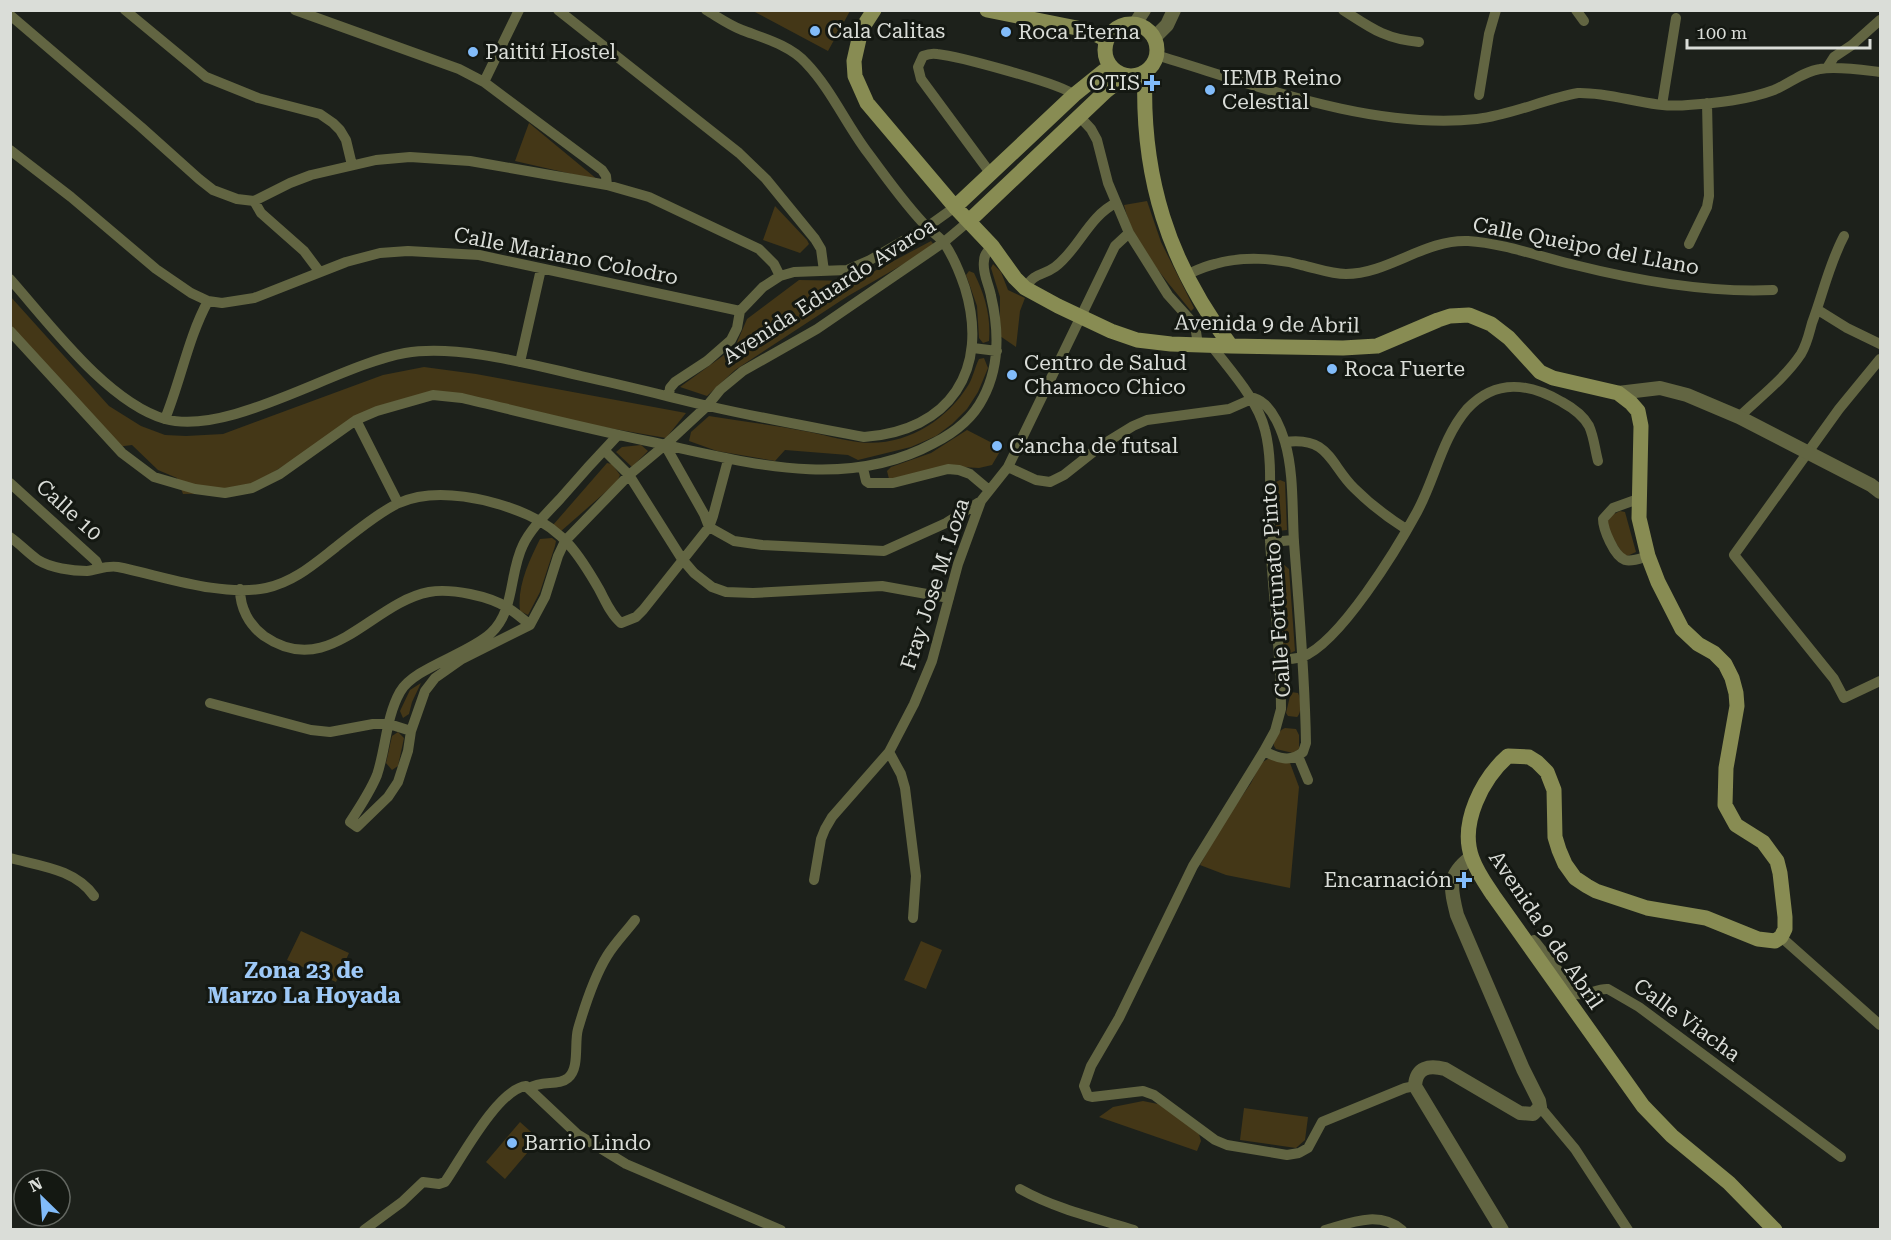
<svg xmlns="http://www.w3.org/2000/svg" width="1891" height="1240" font-family="'Roboto Serif',serif">
  <style>
    .green { fill: #443717 }
    .lines { fill: none; stroke-linecap: round; stroke-linejoin: round }
    .minor { stroke: #626542; stroke-width: 10 }
    .tertiary { stroke: #626542; stroke-width: 14 }
    .secondary { stroke: #888c53; stroke-width: 15 }
    .poi-dot { fill: #82bcfa; stroke: #141812; stroke-width: 2 }
    .labels { text-anchor: middle; dominant-baseline: central; stroke-width: 6; stroke-linejoin: round; paint-order: stroke }
    .poi-label { font-size: 21px; fill: #daddd8; stroke: #141812; text-anchor: start }
    .street-label { font-size: 21px; fill: #daddd8; stroke: #141812 }
    .neighbourhood-label { font-size: 22px; font-weight: bold; fill: #9ec9f7; stroke: #141812 }
  </style>
  <rect width="100%" height="100%" fill="#1d211b"/>
  <path class="green" d="M 753,11 L 850,10 L 850,11 L 828,51 Z
    M 529,123 L 598,180 L 515,161 Z
    M 1147,201 L 1161,242 L 1194,308 L 1191,311 C 1165,278 1134,247 1124,205 Z
    M 775,206 L 807,240 L 809,244 L 800,253 L 763,240 Z
    M 931,241 L 935,246 L 848,296 L 735,370 L 707,396 L 680,387 L 735,347 L 747,319 L 799,280 L 856,281 Z
    M 993,264 L 1001,272 L 1008,290 L 1025,298 L 1020,311 L 1016,347 L 1000,336 L 1000,297 L 991,268 Z
    M 969,271 L 974,273 C 985,295 991,316 989,341 L 983,343 L 979,338 L 977,306 L 966,275 Z
    M 10,296 L 109,406 L 141,426 L 165,435 L 186,436 L 223,434 L 383,375 L 424,367 L 476,374 L 686,413 L 666,438 L 454,401 L 426,399 L 388,410 L 341,430 L 272,473 L 236,493 L 183,494 L 177,478 L 158,470 L 132,445 L 117,447 L 11,329 Z
    M 984,358 L 988,368 L 978,392 L 967,409 L 952,424 L 936,436 L 911,447 L 858,460 L 848,455 L 785,450 L 775,461 L 717,451 L 689,441 L 691,432 L 709,416 C 741,421 773,425 804,431 C 822,434 840,440 858,442 C 903,448 946,422 969,384 C 973,377 975,367 979,359 Z
    M 967,430 L 1002,448 L 992,465 L 979,468 L 962,467 L 889,479 L 887,471 L 891,467 L 931,453 Z
    M 641,445 L 648,451 L 632,467 L 616,452 L 622,447 Z
    M 607,463 L 612,464 L 620,475 L 617,482 L 560,532 L 553,525 Z
    M 1280,480 L 1285,482 L 1287,530 L 1278,531 L 1276,527 L 1274,483 Z
    M 1620,511 L 1625,512 L 1636,552 L 1625,557 L 1608,531 L 1608,517 Z
    M 552,538 L 556,541 L 555,546 L 540,592 L 528,615 L 520,611 C 517,586 529,561 540,539 Z
    M 1282,563 L 1289,569 L 1295,651 L 1288,654 L 1284,652 L 1283,648 L 1276,567 Z
    M 421,683 L 412,702 L 409,714 L 403,718 L 400,711 L 410,690 Z
    M 1291,692 L 1298,693 C 1301,699 1302,713 1297,717 L 1288,716 L 1286,713 Z
    M 1285,728 L 1296,729 L 1299,735 L 1299,749 L 1293,753 L 1276,749 L 1274,746 C 1273,740 1279,730 1285,728 Z
    M 398,732 L 404,738 L 398,766 L 392,770 L 386,763 L 392,736 Z
    M 1271,757 L 1290,763 L 1299,787 L 1290,888 L 1226,875 L 1200,865 L 1222,825 L 1251,783 L 1261,763 Z
    M 301,931 L 349,953 L 336,982 L 287,960 Z
    M 921,941 L 942,950 L 926,989 L 904,980 Z
    M 1143,1101 L 1158,1104 L 1168,1110 L 1199,1134 L 1201,1141 L 1197,1151 L 1099,1117 L 1113,1107 Z
    M 1244,1108 L 1308,1117 L 1305,1140 L 1296,1148 L 1240,1140 Z
    M 520,1122 L 539,1139 L 505,1179 L 486,1162 Z"/>
  <g class="lines">
    <path class="minor" d="M 125,10 L 206,77 L 258,98 L 320,114 L 333,123 L 340,130 L 346,140 L 352,165
      M 295,10 L 459,69 L 484,82 L 602,170 L 606,176 L 607,185
      M 558,10 L 739,153 L 766,179 L 815,239 L 821,249 L 824,271
      M 1343,10 C 1371,28 1385,39 1419,42
      M 1576,10 L 1584,21
      M 10,15 L 141,127 L 199,179 L 213,190 L 237,199 L 254,201 L 290,183 L 311,175 L 376,160 L 410,157 L 470,161 L 607,185 L 649,197 L 759,249 L 774,264 L 780,276
      M 1156,55 C 1256,85 1371,130 1477,119 C 1512,115 1544,99 1578,93 C 1615,92 1650,109 1688,105 C 1717,103 1747,100 1774,90 C 1789,84 1804,71 1820,69 C 1837,66 1863,70 1880,72
      M 1827,68 L 1834,57 L 1852,45 L 1880,20
      M 484,82 L 519,10
      M 1479,95 L 1489,34 L 1496,10
      M 1662,105 L 1676,18
      M 1079,116 L 1091,129 L 1097,140 L 1108,183 L 1129,233 L 1168,295 L 1195,325 L 1198,345
      M 10,150 L 71,197 L 156,269 L 191,293 L 208,301 L 222,303 L 254,298 L 346,262 L 380,253 L 408,251 L 479,255 L 740,311
      M 991,174 L 921,79 L 918,67 L 923,56 C 928,54 932,53 937,54 C 957,56 1063,84 1074,95
      M 254,201 L 261,213 L 304,251 L 319,271
      M 1689,244 L 1707,207 L 1709,196 L 1707,103
      M 1186,275 C 1195,271 1205,266 1215,264 C 1242,256 1275,258 1301,265 C 1316,268 1330,274 1346,274 C 1388,274 1425,239 1468,241 C 1502,243 1541,257 1575,265 C 1639,281 1706,293 1773,290
      M 10,279 C 49,323 107,402 165,419 C 229,437 337,365 405,353 C 457,344 529,364 581,376 C 623,385 666,396 708,406 C 760,418 812,427 864,437 C 950,431 990,370 965,288 C 960,273 953,256 944,243 C 940,237 933,233 928,228 C 906,206 886,177 868,153 C 846,124 831,89 806,63 C 790,45 763,38 742,30 C 729,25 718,17 706,10
      M 1025,288 C 1036,271 1041,277 1055,267 C 1078,250 1089,216 1116,203
      M 1818,310 L 1847,328 L 1880,344
      M 10,331 L 122,453 L 154,477 L 195,489 L 225,493 L 252,488 L 280,474 L 356,420 L 377,411 L 433,395 L 462,398 C 525,413 588,429 652,442 C 746,462 844,492 934,443 C 954,433 973,418 983,398 C 1000,366 999,330 991,296 C 989,284 982,273 984,261 C 984,254 988,251 992,246
      M 1211,345 C 1229,369 1258,400 1265,430 C 1274,465 1268,504 1270,540 C 1273,596 1281,652 1281,709 L 1275,731 L 1264,751 L 1193,866 L 1119,1018 L 1091,1066 L 1084,1086 L 1088,1096 L 1092,1097 L 1143,1091 L 1154,1095 L 1215,1140 L 1227,1145 L 1287,1155 L 1299,1153 L 1308,1148 L 1322,1122 L 1405,1088 L 1415,1086
      M 973,348 L 997,351
      M 1880,359 L 1839,409 L 1734,555 L 1834,679 L 1844,698 L 1880,681
      M 520,362 L 541,269
      M 669,395 L 670,388 L 675,382 L 707,361 L 731,340 L 737,328 L 740,311 L 763,287 L 780,276 L 794,272 L 847,270 L 870,260 L 927,227 L 955,207
      M 1739,417 C 1760,397 1785,378 1801,354 C 1807,344 1809,334 1812,323 C 1823,294 1829,264 1844,236
      M 165,419 C 181,380 188,338 208,301
      M 356,420 L 398,503
      M 618,435 C 598,456 579,477 560,499 C 547,513 531,528 523,545 C 509,573 515,611 491,633 C 469,654 413,668 400,692 C 386,717 386,748 377,775 C 370,792 360,807 350,822 L 357,827 L 388,797 L 398,782 L 408,751 L 411,731 L 425,691 L 435,678 L 462,659 L 530,625 L 545,597 L 558,556 L 565,541 L 629,475 L 665,445 L 707,406 L 720,390 L 743,371 L 817,329 L 944,242 L 969,221
      M 1285,442 C 1330,436 1330,465 1354,488 C 1370,504 1387,517 1406,529
      M 665,445 L 704,514 L 709,527 L 734,541 L 762,545 L 884,551 L 946,523 L 981,501
      M 604,450 L 629,475 L 682,559 L 694,573 L 712,587 L 726,592 L 753,593 L 882,586 L 949,598
      M 1008,467 L 1036,480 L 1050,482 L 1064,475 L 1102,445 L 1133,426 L 1147,420 L 1229,409 L 1254,398 C 1271,403 1280,426 1285,442 C 1294,473 1292,509 1294,542 C 1299,609 1305,676 1306,743 L 1303,752 C 1291,763 1277,758 1264,751
      M 863,468 L 866,481 L 869,483 L 893,483 L 948,469 L 959,470 L 970,474 L 989,490
      M 10,483 L 96,561 L 99,568
      M 1638,499 L 1613,508 L 1603,519 C 1603,529 1614,556 1625,560 C 1633,562 1641,558 1648,556
      M 10,537 C 20,544 28,553 38,560 C 51,568 72,571 87,571 C 97,570 107,565 118,567 C 163,576 220,597 266,588 C 294,582 314,564 336,547 C 351,535 382,510 399,503 C 436,486 492,499 528,515 C 564,531 580,556 599,589 C 605,600 611,615 621,623 L 636,617 L 643,610 L 709,527 L 713,516 L 728,460
      M 1270,542 L 1294,540
      M 240,589 C 240,608 249,625 264,636 C 329,681 371,603 429,592 C 451,588 490,596 508,608 C 516,613 523,619 530,625
      M 1280,660 C 1287,659 1296,659 1302,657 C 1340,643 1398,547 1417,512 C 1435,479 1442,438 1467,409 C 1496,378 1529,383 1562,402 C 1573,408 1583,415 1589,426 C 1594,437 1595,450 1598,461
      M 210,703 L 311,730 L 330,732 L 373,724 L 389,724 L 411,731
      M 889,752 L 901,774 L 905,788 L 916,876 L 913,918
      M 1298,756 L 1308,780
      M 10,858 C 40,866 75,869 94,896
      M 814,880 L 821,839 L 825,829 L 832,817 L 889,752 L 914,704 L 932,661 L 958,564 L 981,501 L 1008,467 L 1115,246 L 1129,233
      M 1781,937 L 1880,1025
      M 1534,940 L 1577,994 C 1588,996 1597,988 1608,989 L 1639,1007 L 1841,1157
      M 529,1088 C 542,1080 559,1086 568,1078 C 580,1068 574,1043 578,1029 C 585,1005 594,977 607,956 C 615,943 626,932 635,920
      M 1540,1107 L 1575,1149 L 1628,1230
      M 1020,1189 C 1056,1209 1095,1218 1134,1230
      M 364,1230 L 402,1202 L 423,1182 L 439,1184 L 445,1182 C 461,1159 498,1089 526,1086 L 577,1134 L 626,1164 L 781,1230
      M 1325,1230 C 1350,1223 1379,1210 1402,1230"/>
    <path class="tertiary" d="M 1135,24 L 1144,10
      M 1154,38 L 1167,25 L 1174,10
      M 1618,393 L 1660,388 L 1687,395 L 1739,417 L 1871,485 L 1880,492
      M 1471,857 C 1447,875 1450,887 1457,915 L 1523,1069 L 1539,1101 L 1540,1107 L 1533,1114 L 1520,1113 L 1445,1069 C 1429,1065 1416,1067 1415,1086 L 1502,1230"/>
    <path class="secondary" d="M 874,10 L 861,30 L 854,61 L 855,76 L 867,103 L 955,207 L 992,246 L 1015,278 L 1025,288 L 1058,306 L 1111,331 L 1137,340 L 1171,344 L 1231,346 L 1343,348 L 1377,346 L 1438,320 L 1450,316 L 1469,315 L 1491,324 L 1509,338 L 1540,372 L 1553,378 L 1618,393 L 1631,403 L 1638,411 L 1641,426 L 1639,518 L 1648,556 L 1658,582 L 1682,629 L 1698,644 L 1714,653 L 1725,664 L 1732,678 L 1736,693 L 1737,706 L 1726,768 L 1725,805 L 1736,825 L 1763,842 L 1777,861 L 1780,873 L 1785,917 L 1785,929 L 1781,937 L 1775,941 L 1758,939 L 1706,918 L 1647,908 L 1596,891 L 1587,886 L 1575,878 L 1565,864 L 1559,850 L 1555,837 L 1554,790 L 1547,772 L 1537,762 L 1529,757 L 1508,756 C 1483,778 1459,823 1472,858 C 1477,872 1485,883 1493,895 L 1643,1106 L 1672,1136 L 1729,1183 L 1775,1230
      M 987,10 L 1087,30 L 1107,40
      M1105 50a26 26 0 1 1 52 0a26 26 0 1 1-52 0Z
      M 1145,72 C 1141,176 1168,263 1231,346
      M 955,207 L 1074,95 L 1110,66
      M 969,221 L 1106,91 L 1115,84 L 1130,76"/>
  </g>
  <g class="poi-dot">
    <circle cx="815" cy="31" r="6"/>
    <circle cx="1006" cy="32" r="6"/>
    <circle cx="473" cy="52" r="6"/>
    <path d="M1149 74h6v6h6v6h-6v6h-6v-6h-6v-6h6z"/>
    <circle cx="1210" cy="90" r="6"/>
    <circle cx="1332" cy="369" r="6"/>
    <circle cx="1012" cy="375" r="6"/>
    <circle cx="997" cy="446" r="6"/>
    <path d="M1461 871h6v6h6v6h-6v6h-6v-6h-6v-6h6z"/>
    <circle cx="512" cy="1143" r="6"/>
  </g>
  <g class="labels">
    <g class="poi-label">
      <text x="827" y="31">Cala Calitas</text>
      <text x="1018" y="32">Roca Eterna</text>
      <text x="485" y="52">Paitití Hostel</text>
      <text x="1222" y="78">IEMB Reino<tspan x="1222" dy="24">Celestial</tspan></text>
      <text x="1140" y="83" text-anchor="end">OTIS</text>
      <text x="1024" y="363">Centro de Salud<tspan x="1024" dy="24">Chamoco Chico</tspan></text>
      <text x="1344" y="369">Roca Fuerte</text>
      <text x="1009" y="446">Cancha de futsal</text>
      <text x="1452" y="880" text-anchor="end">Encarnación</text>
      <text x="524" y="1143">Barrio Lindo</text>
    </g>
    <g class="street-label">
      <text transform="translate(1586 246) rotate(11)">Calle Queipo del Llano</text>
      <text transform="translate(566 256) rotate(11)">Calle Mariano Colodro</text>
      <text transform="translate(829 291) rotate(-33)">Avenida Eduardo Avaroa</text>
      <text transform="translate(1267 324) rotate(1)">Avenida 9 de Abril</text>
      <text transform="translate(69 510) rotate(42)">Calle 10</text>
      <text transform="translate(935 584) rotate(-72)">Fray Jose M. Loza</text>
      <text transform="translate(1276 590) rotate(-94)">Calle Fortunato Pinto</text>
      <text transform="translate(1546 930) rotate(56)">Avenida 9 de Abril</text>
      <text transform="translate(1687 1020) rotate(36)">Calle Viacha</text>
    </g>
    <g class="neighbourhood-label">
      <text x="304" y="970">Zona 23 de<tspan x="304" dy="25">Marzo La Hoyada</tspan></text>
    </g>
  </g>
  <rect width="1891" height="1240" fill="none" stroke="#daddd8" stroke-width="24"/>
  <g transform="translate(42 1198) rotate(335)"><circle r="28" fill="#141812" stroke="#636761" stroke-width="1.5"/>
  <path d="M0-4.5L10 22L0 15L-10 22Z" fill="#82bcfa"/>
  <text y="-9" font-size="16" font-weight="bold" text-anchor="middle" fill="#daddd8">N</text>
  </g>
  <path d="M1687 39v9h183v-9" fill="none" stroke="#daddd8" stroke-width="3"/>
  <text x="1696" y="39" font-size="18" fill="#daddd8" stroke="#141812" stroke-width="4.5" paint-order="stroke">100 m</text>
</svg>
